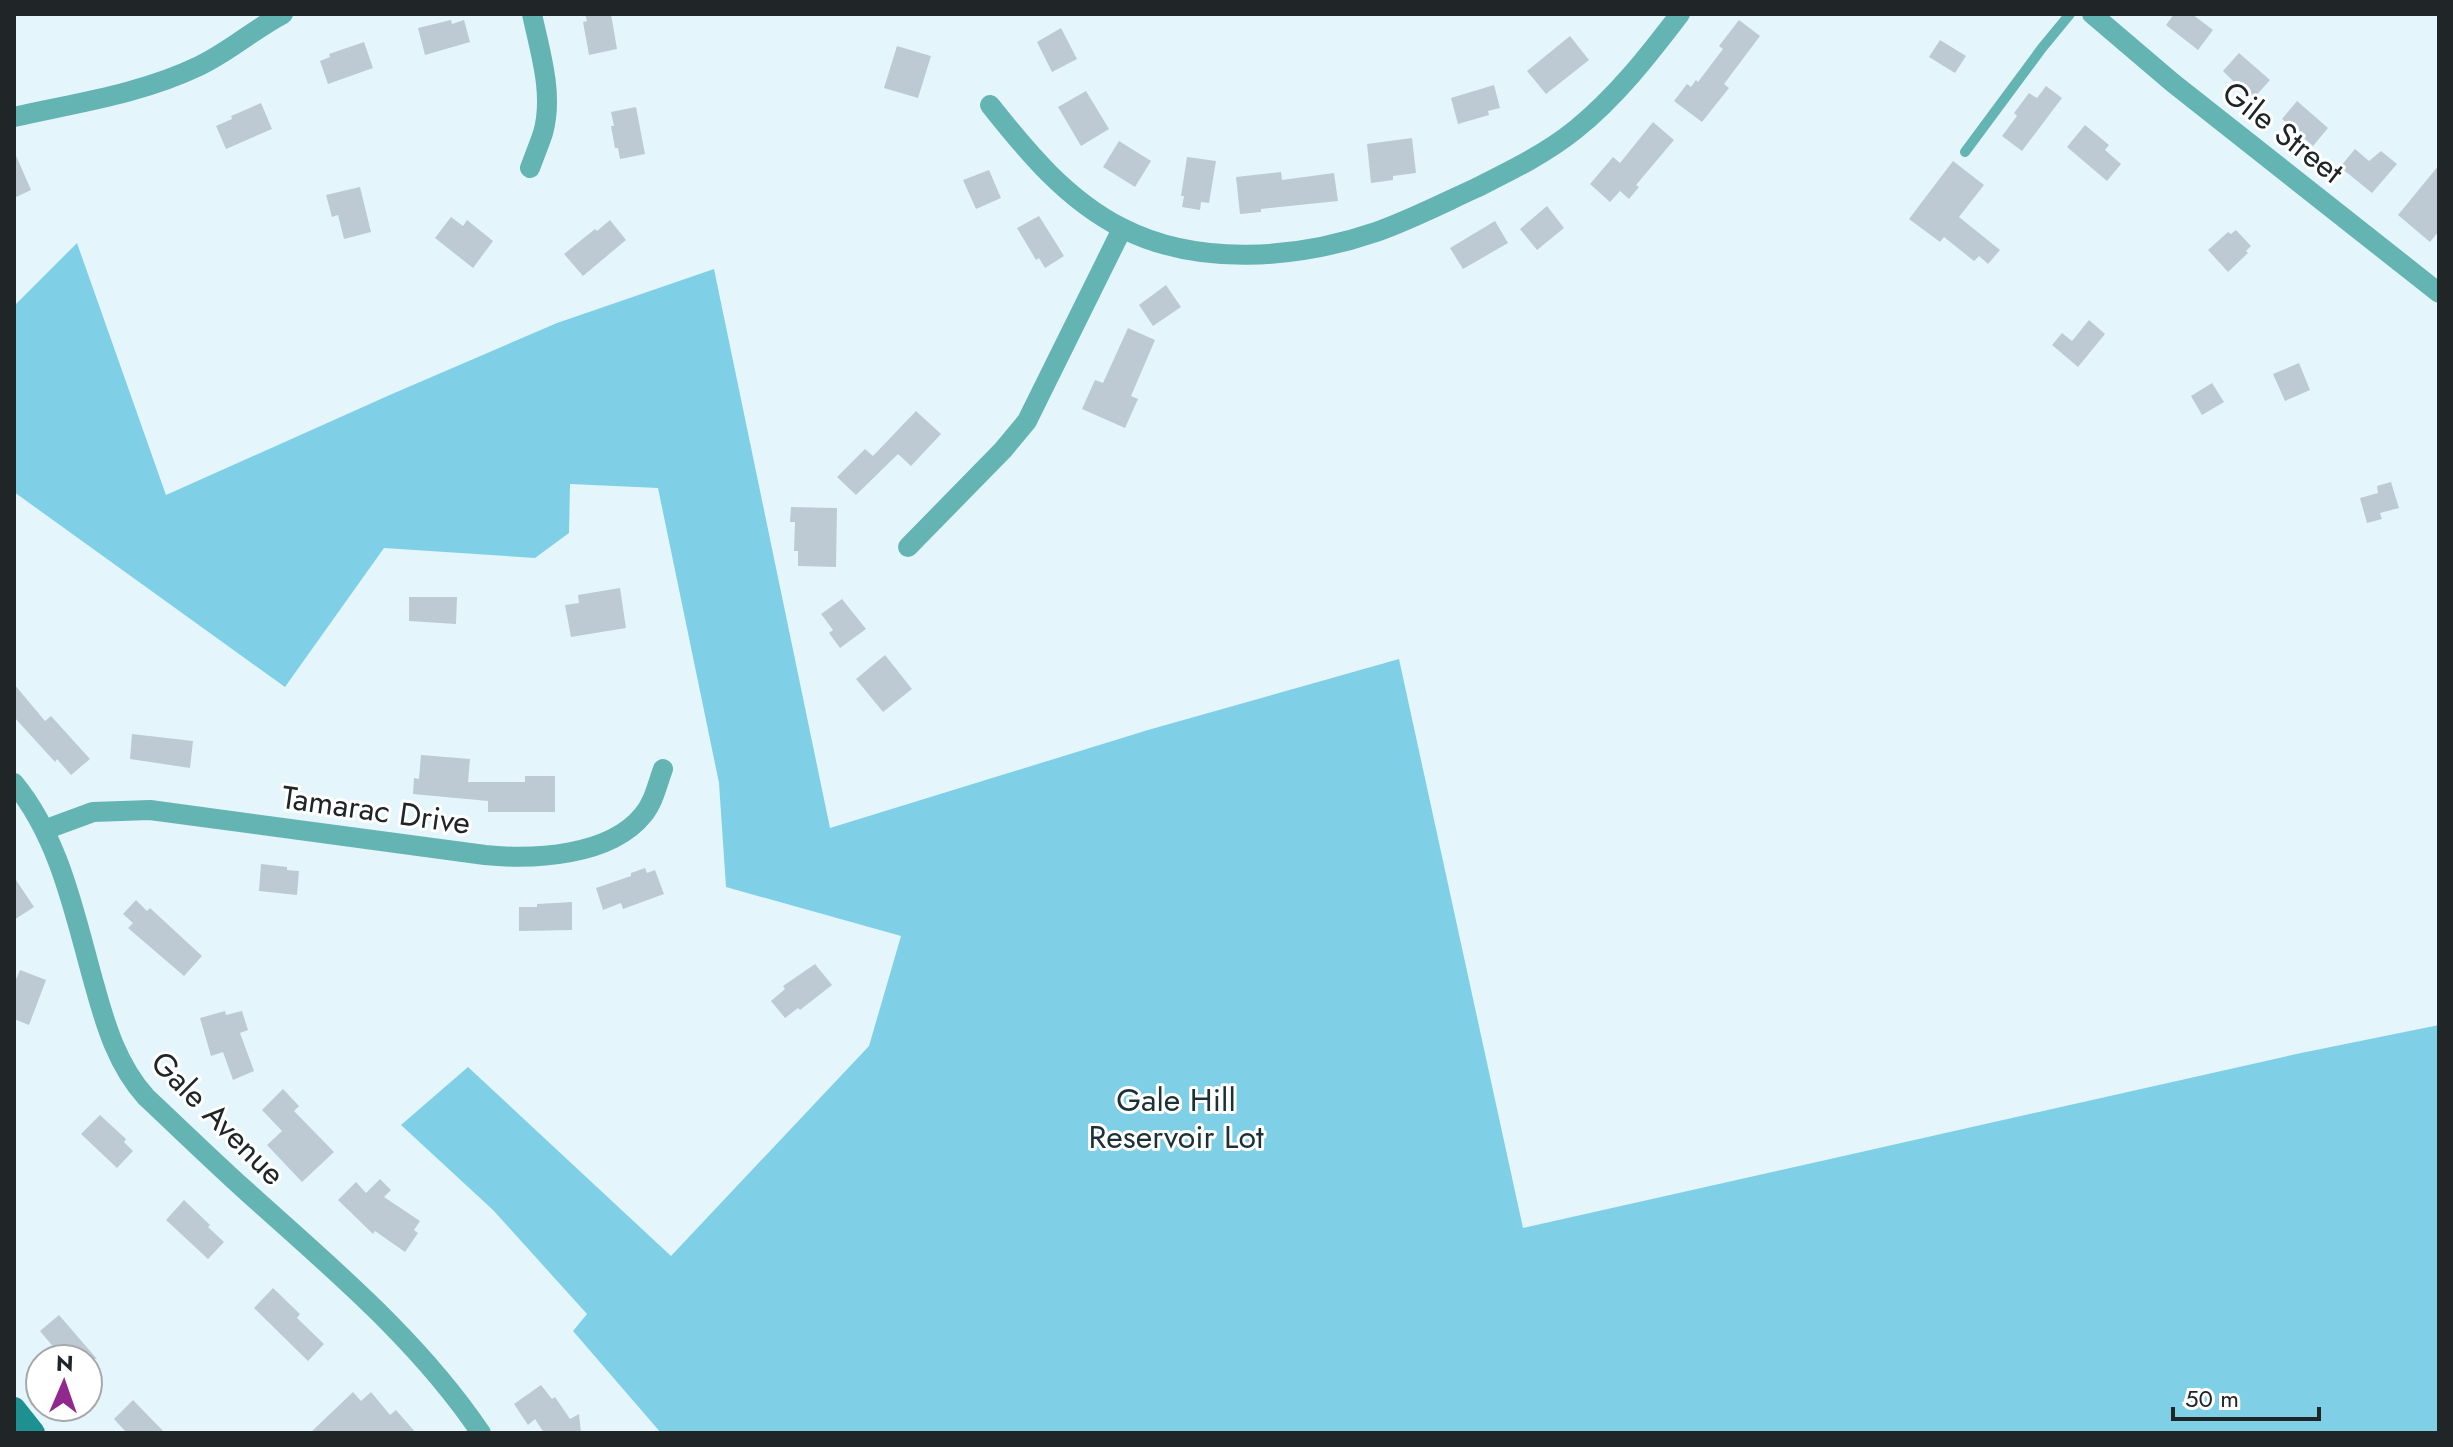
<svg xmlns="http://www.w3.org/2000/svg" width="2453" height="1447" font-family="Jost,sans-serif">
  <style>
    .green { fill: #7fd0e7 }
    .building { fill: #bdcad4 }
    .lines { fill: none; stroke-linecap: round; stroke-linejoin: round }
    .lane { stroke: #65b4b4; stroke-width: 10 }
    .street { stroke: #65b4b4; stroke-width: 20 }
    .secondary { stroke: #1f9091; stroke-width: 24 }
    .labels { text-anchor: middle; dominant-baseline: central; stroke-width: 6; stroke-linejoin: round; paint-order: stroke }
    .street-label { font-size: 32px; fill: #202628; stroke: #fff }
    .park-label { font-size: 32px; fill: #1c3137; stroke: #fff }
  </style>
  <rect width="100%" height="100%" fill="#e4f6fb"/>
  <path class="green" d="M 77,243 L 166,495 L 392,394 L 557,323 L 714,269 L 830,828 L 1148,730 L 1399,659 L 1523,1228 L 2301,1053 L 2439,1025 L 2439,1433 L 661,1433 L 573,1331 L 587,1314 L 493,1210 L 401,1125 L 468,1067 L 671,1256 L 869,1046 L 901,936 L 726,887 L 719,783 L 658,488 L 570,484 L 569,533 L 535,558 L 384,548 L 285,687 L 14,492 L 14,306 Z"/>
  <path class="building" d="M 585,14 L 611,14 L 617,49 L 589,55 L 583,22 L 587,21 Z
    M 2174,14 L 2192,14 L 2213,30 L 2198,50 L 2166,25 Z
    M 451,20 L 452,24 L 464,20 L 470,42 L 425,55 L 418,28 Z
    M 1739,20 L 1760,36 L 1724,84 L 1729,88 L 1702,122 L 1674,101 L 1687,84 L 1691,87 L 1696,80 L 1698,82 L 1723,49 L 1719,46 Z
    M 1061,28 L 1077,59 L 1052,72 L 1037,42 Z
    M 1570,36 L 1589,60 L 1546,94 L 1527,71 Z
    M 1940,40 L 1966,56 L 1955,73 L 1929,57 Z
    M 364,42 L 373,68 L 328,84 L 320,61 L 330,57 L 329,54 Z
    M 897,46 L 931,56 L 918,98 L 884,88 Z
    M 2239,53 L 2270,80 L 2252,100 L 2223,71 Z
    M 1494,85 L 1500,108 L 1488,111 L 1489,115 L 1458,124 L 1451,98 Z
    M 2046,86 L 2062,98 L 2022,151 L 2002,136 L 2017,116 L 2014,113 L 2029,93 L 2037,98 Z
    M 1086,91 L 1109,129 L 1081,146 L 1058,107 Z
    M 2297,101 L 2328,128 L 2313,146 L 2282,119 Z
    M 261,103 L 272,129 L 226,149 L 216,126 L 232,119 L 231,116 Z
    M 636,107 L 645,154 L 620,159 L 618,148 L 615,148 L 611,126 L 614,126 L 611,112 Z
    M 1653,122 L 1674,140 L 1636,185 L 1639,187 L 1629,199 L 1620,191 L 1610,202 L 1590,184 L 1613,157 L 1620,163 Z
    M 2085,125 L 2109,145 L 2105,150 L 2121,164 L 2107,181 L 2067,147 Z
    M 1412,138 L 1416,173 L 1393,176 L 1393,180 L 1371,183 L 1367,144 Z
    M 1119,141 L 1151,161 L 1135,187 L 1103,167 Z
    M 2355,149 L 2369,161 L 2381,151 L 2397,164 L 2372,193 L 2340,167 Z
    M 14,151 L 31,190 L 14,198 Z
    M 1187,157 L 1216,161 L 1209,203 L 1201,202 L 1200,210 L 1182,207 L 1184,196 L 1181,196 Z
    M 1953,161 L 1984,185 L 1959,217 L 2000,250 L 1988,264 L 1979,256 L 1974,261 L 1944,237 L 1940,242 L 1909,219 Z
    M 2439,165 L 2439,231 L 2430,242 L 2398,215 Z
    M 989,170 L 1001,198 L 976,209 L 963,180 Z
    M 1281,172 L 1282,180 L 1334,173 L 1338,201 L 1261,209 L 1261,212 L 1240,214 L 1236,177 Z
    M 360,187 L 371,232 L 344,239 L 338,215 L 332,217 L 326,195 Z
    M 1547,206 L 1564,228 L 1537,250 L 1520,229 Z
    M 1039,216 L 1064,256 L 1045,268 L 1039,258 L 1036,260 L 1017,228 Z
    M 451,217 L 463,226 L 467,220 L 493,241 L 473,268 L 435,238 Z
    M 610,220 L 626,240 L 583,276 L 564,254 L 595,229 L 597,231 Z
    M 1495,221 L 1508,243 L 1463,269 L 1450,248 Z
    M 2236,230 L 2251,246 L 2246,251 L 2248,253 L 2228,272 L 2208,250 L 2228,232 L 2231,234 Z
    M 1166,285 L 1181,307 L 1153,326 L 1139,305 Z
    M 2089,320 L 2105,334 L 2078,367 L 2052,345 L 2062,333 L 2072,341 Z
    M 1128,328 L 1155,340 L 1131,396 L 1138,399 L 1125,428 L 1082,409 L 1095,380 L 1103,383 Z
    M 2299,363 L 2310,390 L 2285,401 L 2273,374 Z
    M 2212,383 L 2224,402 L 2202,415 L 2191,396 Z
    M 916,411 L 941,434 L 911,466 L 898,454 L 856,495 L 837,477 L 865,449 L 873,456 Z
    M 2391,482 L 2399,508 L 2380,513 L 2382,519 L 2367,523 L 2360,498 L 2378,493 L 2377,486 Z
    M 791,507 L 837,508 L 836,567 L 798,566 L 798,551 L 794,551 L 795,522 L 790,522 Z
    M 620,588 L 626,628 L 571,637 L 565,605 L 579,603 L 578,595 Z
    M 409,597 L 457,597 L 456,624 L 409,621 Z
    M 842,599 L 866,629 L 840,648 L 829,633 L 833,630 L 821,614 Z
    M 885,655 L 912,689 L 883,712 L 856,679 Z
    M 14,684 L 45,721 L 51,716 L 90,759 L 71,775 L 57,759 L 55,762 L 14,717 Z
    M 132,734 L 193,741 L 190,768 L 130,759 Z
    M 421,755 L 470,759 L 468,782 L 525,782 L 525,776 L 555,776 L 555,812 L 488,812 L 488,801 L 413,794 L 414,778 L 419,779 Z
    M 261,864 L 287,867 L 287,870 L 299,871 L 297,895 L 259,891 Z
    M 645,868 L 647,873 L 655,870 L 664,894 L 623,909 L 621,903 L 603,910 L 596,888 L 631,876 L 631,873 Z
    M 14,877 L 34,907 L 14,920 Z
    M 136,900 L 147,911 L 150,908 L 202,956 L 184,976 L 128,928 L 133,923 L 123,914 Z
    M 572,902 L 572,930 L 519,931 L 519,907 L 537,907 L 537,904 Z
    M 815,964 L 832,985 L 800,1010 L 798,1008 L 785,1018 L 771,1001 L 785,989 L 783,986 Z
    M 20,970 L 46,980 L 29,1025 L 14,1019 L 14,984 Z
    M 225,1011 L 226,1015 L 242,1011 L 248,1030 L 240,1033 L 254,1071 L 233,1080 L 223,1052 L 211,1056 L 200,1018 Z
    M 283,1089 L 299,1106 L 294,1111 L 334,1152 L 302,1182 L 267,1145 L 282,1131 L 262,1110 Z
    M 100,1115 L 126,1139 L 124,1142 L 133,1151 L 117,1168 L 81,1134 Z
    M 380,1179 L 391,1190 L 384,1197 L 420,1221 L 414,1230 L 418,1233 L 405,1252 L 375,1231 L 373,1234 L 338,1200 L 356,1182 L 366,1193 Z
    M 184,1200 L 210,1225 L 208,1227 L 224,1242 L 208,1259 L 166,1220 Z
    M 273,1288 L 300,1314 L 297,1318 L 324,1344 L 308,1361 L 254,1308 Z
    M 59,1315 L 97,1359 L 43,1359 L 55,1349 L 40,1331 Z
    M 541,1385 L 552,1399 L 555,1397 L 570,1419 L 579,1414 L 581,1433 L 544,1433 L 535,1419 L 528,1425 L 514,1404 Z
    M 353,1392 L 361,1401 L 371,1392 L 390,1415 L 396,1410 L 416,1433 L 310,1433 Z
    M 133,1400 L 165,1433 L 127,1433 L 114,1419 Z"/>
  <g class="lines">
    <path class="lane" d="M 1965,152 L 2042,48 L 2070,14"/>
    <path class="street" d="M 2092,14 L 2173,83 L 2439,293
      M 990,105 C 1028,153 1067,200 1122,228 C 1198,267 1297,259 1376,232 C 1410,220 1443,203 1476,188 C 1510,171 1545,154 1575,130 C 1616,97 1648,56 1680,14
      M 14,117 C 76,103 141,94 199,66 C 229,52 254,29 283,14
      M 530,168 C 534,157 539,145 543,133 C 554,94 540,52 532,14
      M 908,547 L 1003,450 L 1027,421 L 1122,229
      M 14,783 C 61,840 75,917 95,987 C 106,1027 118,1066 146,1097 C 179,1128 211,1159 244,1189 C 328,1265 417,1338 481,1433
      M 44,830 L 93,812 L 150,810 L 485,855 C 534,860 610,856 643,815 C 654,802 657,785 663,769"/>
    <path class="secondary" d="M 14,1409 L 33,1433"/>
  </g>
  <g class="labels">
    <g class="street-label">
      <text transform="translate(2283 132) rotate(38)">Gile Street</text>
      <text transform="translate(376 810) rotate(8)">Tamarac Drive</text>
      <text transform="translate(218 1118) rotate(45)">Gale Avenue</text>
    </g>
    <g class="park-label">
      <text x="1176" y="1100">Gale Hill<tspan x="1176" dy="37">Reservoir Lot</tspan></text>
    </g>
  </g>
  <rect width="2453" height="1447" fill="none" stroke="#202628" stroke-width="32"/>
  <g transform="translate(64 1383) rotate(2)"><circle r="38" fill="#ffffff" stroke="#a6a8a9" stroke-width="2"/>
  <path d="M0-6L14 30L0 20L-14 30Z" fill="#91288d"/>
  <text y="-12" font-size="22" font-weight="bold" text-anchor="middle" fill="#202628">N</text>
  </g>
  <path d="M2173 1407v12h146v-12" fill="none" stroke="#202628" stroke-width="4"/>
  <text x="2185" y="1407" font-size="24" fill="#202628" stroke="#ffffff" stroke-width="6" paint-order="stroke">50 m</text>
</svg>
